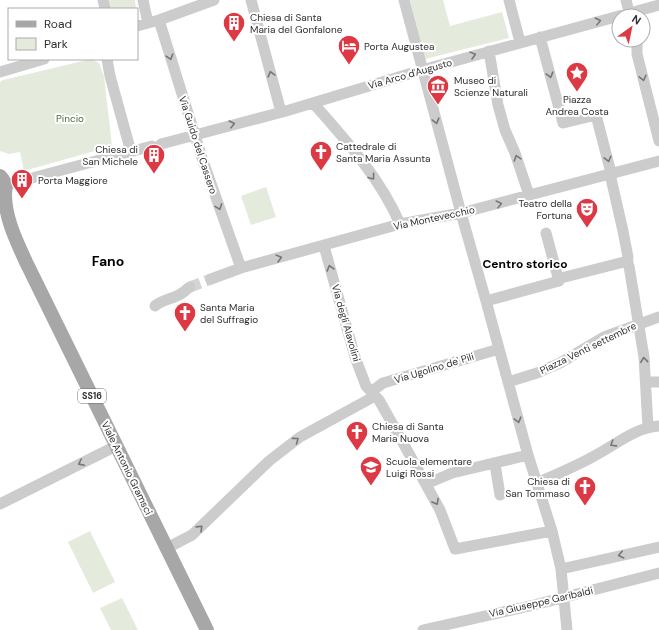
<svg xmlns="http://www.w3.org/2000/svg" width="659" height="630" font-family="'DM Sans',sans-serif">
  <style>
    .green { fill: #e4ebdd }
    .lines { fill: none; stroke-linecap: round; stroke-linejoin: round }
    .minor-tunnel { stroke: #d5d5d5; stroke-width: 11; stroke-dasharray: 11 5.5; stroke-linecap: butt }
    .minor { stroke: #ccc; stroke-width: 11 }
    .major { stroke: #a7a7a7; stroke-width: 14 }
    .oneway { stroke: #767676 }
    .labels { text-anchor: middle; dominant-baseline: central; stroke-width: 4; stroke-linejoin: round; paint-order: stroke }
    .shield { fill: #fff; stroke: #6d6d6d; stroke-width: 1 }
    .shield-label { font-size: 9px; font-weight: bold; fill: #2f2f2f }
    .poi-label { font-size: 10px; fill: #2f2f2f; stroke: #fff; text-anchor: start }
    .street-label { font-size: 10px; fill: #2f2f2f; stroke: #fff }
    .park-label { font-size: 10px; fill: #52683e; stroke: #fff }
    .quarter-label { font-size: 12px; font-weight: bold; fill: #000; stroke: #fff }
    .district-label { font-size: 14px; font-weight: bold; fill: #000; stroke: #fff }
  </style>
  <rect width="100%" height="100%" fill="#fff"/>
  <path class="green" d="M 108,0 L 135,0 L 136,9 L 110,9 Z
    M 410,0 L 443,0 L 450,26 L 502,12 L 509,38 L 425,59 Z
    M 91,59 L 99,63 L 104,76 L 112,146 L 24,171 L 20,152 L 9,154 L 0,151 L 0,82 L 3,80 Z
    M 266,187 L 276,217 L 251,225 L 241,196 Z
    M 90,531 L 115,582 L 93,593 L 68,542 Z
    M 122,598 L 138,630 L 111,630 L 100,608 Z"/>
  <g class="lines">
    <path class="minor-tunnel" d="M 190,287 L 211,279"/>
    <path class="minor" d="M 103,0 L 105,9
      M 143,0 L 148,23
      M 251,0 L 281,112
      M 404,0 L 461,213 L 486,301 L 528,455 L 552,531 L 561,569 L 567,630
      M 509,0 L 520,42
      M 626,0 L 630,16
      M 159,20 L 202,158 L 241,268
      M 137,26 L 159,20 L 214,0
      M 540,37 L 563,123 L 596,115 L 610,169 L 610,174 L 623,231 L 628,257
      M 637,40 L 637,54 L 659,141
      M 489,51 L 498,105 L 505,130 L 515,153 L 529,195
      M 107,59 L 110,76 L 131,152
      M 0,72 L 44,59
      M 313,103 C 345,139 381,179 400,224
      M 161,144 L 286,111 L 422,70 L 659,5
      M 6,185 L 152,146
      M 546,233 L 559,281
      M 324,246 L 355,357 L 366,386 L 379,400 L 402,441 L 440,510 L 455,549 L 552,531
      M 629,266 L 644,357 L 648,427
      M 211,279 L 241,268 L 400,224 L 461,213 L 659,161
      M 559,281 L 561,278 L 628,261
      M 486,301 L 559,281
      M 155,306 C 163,299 174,299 182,293 C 186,291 186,289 190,287
      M 508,382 L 537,373 L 560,363 L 604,337 L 659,317
      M 646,382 L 659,382
      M 371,392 L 383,383 L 499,349
      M 495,464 L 500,495
      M 537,483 C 557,474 577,466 596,455 C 617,444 634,428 659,426
      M 426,484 L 452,473 L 528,455
      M 0,504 L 116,446
      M 167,548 L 192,535 L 269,461 L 300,437 L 375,396
      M 561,569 L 659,547
      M 423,630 L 534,605 L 659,573"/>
    <path class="major" d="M 0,176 C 7,183 8,193 0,200
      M 5,194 C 5,218 16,240 26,262 L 207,630"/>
  </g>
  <defs><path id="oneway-chevron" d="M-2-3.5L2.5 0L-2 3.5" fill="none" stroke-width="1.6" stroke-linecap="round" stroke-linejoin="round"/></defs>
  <g class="oneway">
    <use href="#oneway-chevron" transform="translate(598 21) rotate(-14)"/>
    <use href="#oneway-chevron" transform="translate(473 55) rotate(-15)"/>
    <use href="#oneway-chevron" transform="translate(170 57) rotate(73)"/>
    <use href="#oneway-chevron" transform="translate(271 74) rotate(-105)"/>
    <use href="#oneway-chevron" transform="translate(550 75) rotate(75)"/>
    <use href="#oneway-chevron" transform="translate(643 78) rotate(76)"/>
    <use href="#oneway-chevron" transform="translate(436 121) rotate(75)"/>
    <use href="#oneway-chevron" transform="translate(232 124) rotate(-14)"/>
    <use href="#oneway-chevron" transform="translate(517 158) rotate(-108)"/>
    <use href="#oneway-chevron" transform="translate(608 159) rotate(76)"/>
    <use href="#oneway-chevron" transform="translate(372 177) rotate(53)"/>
    <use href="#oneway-chevron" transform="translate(499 204) rotate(-14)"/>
    <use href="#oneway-chevron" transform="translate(219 207) rotate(70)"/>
    <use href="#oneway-chevron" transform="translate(279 258) rotate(-15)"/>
    <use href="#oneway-chevron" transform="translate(330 268) rotate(-106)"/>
    <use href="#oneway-chevron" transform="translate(644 360) rotate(-96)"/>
    <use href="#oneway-chevron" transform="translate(518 420) rotate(75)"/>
    <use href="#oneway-chevron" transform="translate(296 440) rotate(-36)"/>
    <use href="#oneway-chevron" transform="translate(613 444) rotate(148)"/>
    <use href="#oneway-chevron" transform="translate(81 463) rotate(153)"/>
    <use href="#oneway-chevron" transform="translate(436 502) rotate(61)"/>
    <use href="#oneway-chevron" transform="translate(200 528) rotate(-44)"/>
    <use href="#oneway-chevron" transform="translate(621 555) rotate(167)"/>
  </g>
  <defs>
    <g id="building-pin" transform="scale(1.15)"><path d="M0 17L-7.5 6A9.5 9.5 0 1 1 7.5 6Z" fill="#dd3944" stroke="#fff"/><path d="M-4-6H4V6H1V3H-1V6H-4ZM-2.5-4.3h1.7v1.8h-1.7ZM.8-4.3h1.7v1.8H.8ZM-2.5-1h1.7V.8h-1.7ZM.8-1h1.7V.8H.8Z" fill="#fff"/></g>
    <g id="hotel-pin" transform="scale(1.15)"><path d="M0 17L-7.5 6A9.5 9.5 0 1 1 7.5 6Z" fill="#dd3944" stroke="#fff"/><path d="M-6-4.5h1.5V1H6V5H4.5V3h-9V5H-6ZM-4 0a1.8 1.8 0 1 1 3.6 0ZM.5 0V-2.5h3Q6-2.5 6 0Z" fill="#fff"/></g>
    <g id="sight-pin" transform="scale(1.15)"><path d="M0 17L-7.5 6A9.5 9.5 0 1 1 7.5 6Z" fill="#dd3944" stroke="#fff"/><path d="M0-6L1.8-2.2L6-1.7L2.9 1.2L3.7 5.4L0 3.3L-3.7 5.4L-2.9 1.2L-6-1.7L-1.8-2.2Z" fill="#fff"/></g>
    <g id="museum-pin" transform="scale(1.15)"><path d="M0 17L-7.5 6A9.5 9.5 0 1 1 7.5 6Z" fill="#dd3944" stroke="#fff"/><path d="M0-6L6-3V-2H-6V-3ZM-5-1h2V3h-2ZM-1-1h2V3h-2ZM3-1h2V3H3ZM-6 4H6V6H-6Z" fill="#fff"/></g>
    <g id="church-pin" transform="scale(1.15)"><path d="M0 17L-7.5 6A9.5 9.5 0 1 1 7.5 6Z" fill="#dd3944" stroke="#fff"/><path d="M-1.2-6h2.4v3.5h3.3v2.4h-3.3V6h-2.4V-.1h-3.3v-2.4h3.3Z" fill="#fff"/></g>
    <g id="theatre-pin" transform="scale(1.15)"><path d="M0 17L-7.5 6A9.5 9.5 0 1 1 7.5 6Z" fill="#dd3944" stroke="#fff"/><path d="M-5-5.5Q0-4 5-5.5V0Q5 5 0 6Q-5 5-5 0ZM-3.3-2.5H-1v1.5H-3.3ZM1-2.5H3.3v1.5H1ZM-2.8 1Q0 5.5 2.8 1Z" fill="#fff"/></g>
    <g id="school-pin" transform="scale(1.15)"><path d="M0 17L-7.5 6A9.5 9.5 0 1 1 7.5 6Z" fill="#dd3944" stroke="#fff"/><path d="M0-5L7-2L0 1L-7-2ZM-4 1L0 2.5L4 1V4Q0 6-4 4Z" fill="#fff"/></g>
  </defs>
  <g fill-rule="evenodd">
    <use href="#building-pin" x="234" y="23"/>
    <use href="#hotel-pin" x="349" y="46"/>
    <use href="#sight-pin" x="577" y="73"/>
    <use href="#museum-pin" x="438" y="86"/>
    <use href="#church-pin" x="321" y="152"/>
    <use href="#building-pin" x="154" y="155"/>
    <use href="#building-pin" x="22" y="180"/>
    <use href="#theatre-pin" x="587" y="209"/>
    <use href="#church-pin" x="185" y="313"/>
    <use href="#church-pin" x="357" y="432"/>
    <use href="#school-pin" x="371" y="467"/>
    <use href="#church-pin" x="585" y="487"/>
  </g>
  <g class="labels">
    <rect class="shield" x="78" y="389" width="28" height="14" rx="3"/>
    <g class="shield-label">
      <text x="92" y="396">SS16</text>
    </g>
    <g class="poi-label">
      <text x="250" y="17">Chiesa di Santa<tspan x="250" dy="12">Maria del Gonfalone</tspan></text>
      <text x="364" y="46">Porta Augustea</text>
      <text x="454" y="80">Museo di<tspan x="454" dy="12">Scienze Naturali</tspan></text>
      <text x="577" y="99" text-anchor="middle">Piazza<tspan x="577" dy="12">Andrea Costa</tspan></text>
      <text x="336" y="146">Cattedrale di<tspan x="336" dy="12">Santa Maria Assunta</tspan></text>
      <text x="138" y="149" text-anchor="end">Chiesa di<tspan x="138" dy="12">San Michele</tspan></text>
      <text x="38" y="180">Porta Maggiore</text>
      <text x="572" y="203" text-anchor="end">Teatro della<tspan x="572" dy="12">Fortuna</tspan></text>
      <text x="200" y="307">Santa Maria<tspan x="200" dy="12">del Suffragio</tspan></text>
      <text x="372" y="426">Chiesa di Santa<tspan x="372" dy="12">Maria Nuova</tspan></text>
      <text x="386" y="461">Scuola elementare<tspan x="386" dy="12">Luigi Rossi</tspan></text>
      <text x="570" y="481" text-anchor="end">Chiesa di<tspan x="570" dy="12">San Tommaso</tspan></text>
    </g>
    <g class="street-label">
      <text transform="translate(410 74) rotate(-16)">Via Arco d'Augusto</text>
      <text transform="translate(198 145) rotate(72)">Via Guido del Cassero</text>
      <text transform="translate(434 218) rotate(-12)">Via Montevecchio</text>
      <text transform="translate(346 323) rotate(74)">Via degli Alavolini</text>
      <text transform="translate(588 348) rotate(-26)">Piazza Venti settembre</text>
      <text transform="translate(434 368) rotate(-17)">Via Ugolino de' Pili</text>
      <text transform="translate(127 468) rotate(64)">Viale Antonio Gramsci</text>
      <text transform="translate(541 602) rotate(-13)">Via Giuseppe Garibaldi</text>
    </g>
    <g class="park-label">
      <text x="70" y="118">Pincio</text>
    </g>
    <g class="quarter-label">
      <text x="525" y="264">Centro storico</text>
    </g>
    <g class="district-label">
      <text x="108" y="261">Fano</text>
    </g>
  </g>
  <rect x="8" y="8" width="130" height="52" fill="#ffffff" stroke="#acacac"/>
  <rect x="16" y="21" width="20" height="6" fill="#a7a7a7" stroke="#acacac"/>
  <text x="44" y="28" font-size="12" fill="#2f2f2f">Road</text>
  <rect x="16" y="38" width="20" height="12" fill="#e4ebdd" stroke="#acacac"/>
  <text x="44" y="48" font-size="12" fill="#2f2f2f">Park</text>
  <g transform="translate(631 28) rotate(33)"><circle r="19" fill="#ffffff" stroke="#acacac"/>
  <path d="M0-3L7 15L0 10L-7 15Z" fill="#dd3944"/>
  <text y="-6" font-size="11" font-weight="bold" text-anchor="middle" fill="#2f2f2f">N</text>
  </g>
</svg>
